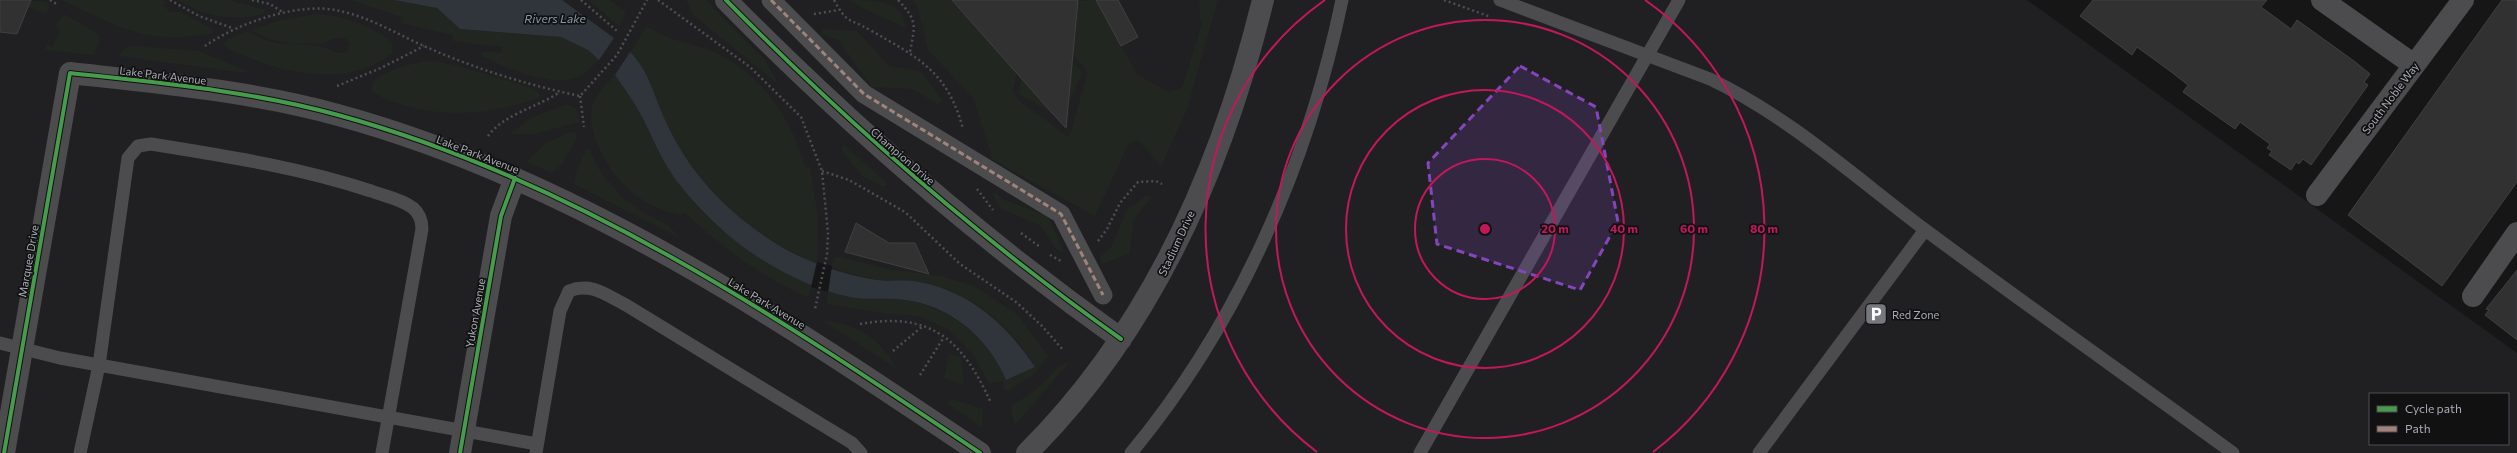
<svg xmlns="http://www.w3.org/2000/svg" width="2517" height="453" font-family="Commissioner,sans-serif">
  <style>
    .built { fill: #202022; fill-rule: evenodd }
    .green { fill: #212621 }
    .water { fill: #2f353b }
    .pier { fill: #161617 }
    .building { fill: #313132; stroke: #404043 }
    .lines { fill: none; stroke-linecap: round; stroke-linejoin: round }
    .path { stroke: #4d4e50; stroke-width: 2.5; stroke-dasharray: 2 3; stroke-linecap: butt }
    .service { stroke: #4c4c4f; stroke-width: 13 }
    .pedestrian { stroke: #4c4c4f; stroke-width: 19 }
    .minor { stroke: #4c4c4f; stroke-width: 22 }
    .quiet { stroke: #a18479; stroke-width: 3; stroke-dasharray: 6 3; stroke-linecap: butt }
    .cycleway-casing { stroke: #111112; stroke-width: 6 }
    .cycleway { stroke: #469c4c; stroke-width: 4 }
    .marked { fill: #8446bd; fill-opacity: 0.2; stroke: #8446bd; stroke-width: 3; stroke-dasharray: 8 5; stroke-linejoin: round }
    .ring { fill: none; stroke: #c2185b; stroke-width: 2 }
    .labels { text-anchor: middle; dominant-baseline: central; stroke-width: 3.5; stroke-linejoin: round; paint-order: stroke }
    .street-label { font-size: 11px; fill: #aaadb6; stroke: #111112 }
    .poi-label { font-size: 11px; fill: #aaadb6; stroke: #111112; text-anchor: start }
    .water-label { font-size: 12px; font-style: italic; fill: #8599ad; stroke: #111112 }
    .centre { fill: #c2185b; stroke: #111112; stroke-width: 2 }
    .ring-label { font-size: 12px; text-anchor: middle; font-weight: bold; fill: #c2185b; stroke: #111112; stroke-width: 3.5; stroke-linejoin: round; paint-order: stroke }
  </style>
  <rect width="100%" height="100%" fill="#161617"/>
  <path class="built" d="M 0,0 L 2027,0 L 2517,353 L 2517,453 L 0,453 ZM 2370,394 L 2508,394 L 2508,444 L 2370,444 Z"/>
  <path class="green" d="M 25,0 L 47,2 L 49,7 L 46,14 L 28,7 Z
    M 62,0 L 163,0 L 167,3 L 163,5 L 170,12 L 181,12 L 214,30 L 212,33 C 147,46 119,27 62,0 Z
    M 178,0 L 229,0 L 265,10 L 263,14 C 233,21 204,17 178,0 Z
    M 351,0 L 394,0 L 437,8 L 460,29 L 561,37 L 588,50 L 599,60 C 593,65 587,73 580,76 C 553,90 506,67 481,56 L 482,51 L 502,53 L 502,47 L 453,41 L 453,35 L 400,23 L 402,17 Z
    M 588,0 L 610,0 L 626,12 L 620,27 Z
    M 686,0 L 706,0 L 766,61 L 779,85 L 693,15 Z
    M 851,0 C 876,0 902,0 906,28 L 858,6 Z
    M 912,0 L 952,0 L 1017,73 L 1013,91 L 1017,99 L 1067,136 L 1070,134 L 1087,75 L 1085,67 L 1073,56 L 1078,1 L 1096,0 L 1137,74 L 1168,92 L 1181,88 L 1183,85 L 1202,23 L 1200,19 L 1199,0 L 1218,0 L 1187,109 L 1162,164 L 1159,164 L 1138,140 L 1128,145 L 1095,216 L 993,160 L 973,98 L 928,50 L 918,8 Z
    M 64,14 L 99,35 L 99,44 L 93,55 L 45,50 L 47,44 L 53,47 L 60,29 L 55,26 Z
    M 316,14 C 345,16 368,24 392,42 L 393,52 C 355,87 288,75 245,56 C 238,53 228,51 224,44 L 228,39 L 248,31 C 277,50 288,40 317,46 C 327,47 338,56 347,52 L 350,44 L 345,38 L 335,38 L 322,44 L 285,43 L 267,38 L 251,30 L 281,20 Z
    M 647,26 C 668,41 685,41 709,50 C 761,71 790,116 806,168 L 810,166 L 818,218 L 817,264 C 751,235 700,190 667,125 C 655,101 650,71 630,52 Z
    M 822,29 L 857,31 L 889,66 L 922,72 L 941,99 L 941,102 L 937,104 L 913,89 L 872,87 L 838,40 L 820,34 Z
    M 134,46 L 199,51 L 244,70 L 245,73 L 119,56 L 125,48 Z
    M 433,61 L 456,65 L 535,89 L 540,95 L 538,98 C 491,114 448,119 400,104 C 391,101 377,97 371,89 C 375,70 416,62 433,61 Z
    M 1072,63 L 1080,69 L 1082,74 L 1068,104 Z
    M 615,75 C 623,88 634,100 640,113 C 649,131 658,150 668,167 C 700,221 756,259 812,285 L 808,297 C 760,277 722,247 684,212 L 681,215 C 641,207 612,181 597,143 C 593,133 589,118 592,107 C 595,95 606,85 615,75 Z
    M 1021,78 L 1052,113 L 1019,94 Z
    M 565,105 C 577,105 579,112 579,122 L 535,134 L 509,134 L 531,118 Z
    M 570,132 L 576,133 L 577,138 L 563,163 L 552,173 L 526,162 L 545,144 Z
    M 843,144 L 888,184 L 883,187 L 862,176 L 842,151 Z
    M 589,149 L 600,171 L 619,194 L 643,212 L 669,226 L 680,238 L 574,184 L 577,169 L 586,150 Z
    M 992,193 L 996,193 L 1002,199 L 1048,216 L 1064,252 L 1057,250 L 1041,226 L 1000,208 Z
    M 1148,194 L 1151,198 L 1134,219 L 1129,254 L 1102,264 L 1099,257 L 1111,248 L 1127,210 Z
    M 835,256 L 888,269 L 941,276 L 974,286 L 1018,315 L 1048,356 L 1035,373 L 1009,391 L 1004,389 L 1003,381 L 989,383 L 972,353 L 949,330 L 933,322 L 917,316 L 884,313 L 827,304 L 828,290 C 835,292 844,296 851,297 C 866,299 882,297 897,299 C 947,305 986,334 1006,380 L 1035,367 C 1013,326 965,288 918,282 C 905,280 892,281 879,280 C 863,278 846,272 831,268 Z
    M 823,321 C 856,323 881,339 896,368 Z
    M 949,354 L 961,357 L 964,382 L 963,385 L 944,378 Z
    M 1065,363 L 1068,364 L 1015,425 L 1011,411 L 1012,406 L 1039,387 L 1059,366 Z
    M 951,399 L 983,409 L 982,428 L 947,403 Z"/>
  <path class="water" d="M 394,0 L 562,0 L 614,38 L 599,60 L 588,50 L 561,37 L 460,29 L 437,8 Z
    M 630,52 C 649,70 655,99 666,122 C 690,175 731,216 780,246 C 809,263 844,275 877,280 C 891,282 905,279 919,282 C 970,291 1008,326 1035,367 L 1006,380 C 987,335 946,302 896,299 C 881,298 865,300 850,297 C 813,290 772,268 742,246 C 721,230 699,209 683,189 C 664,167 653,138 640,113 C 633,100 623,87 615,75 Z"/>
  <path class="pier" d="M 817,262 L 832,266 L 828,292 L 811,287 Z"/>
  <path class="building" d="M 0,0 L 31,0 L 17,34 L 0,32 Z
    M 952,0 L 1078,0 L 1066,128 L 1052,113 Z
    M 1096,0 L 1118,0 L 1138,37 L 1121,46 Z
    M 2093,0 L 2267,0 L 2261,7 L 2291,29 L 2297,20 L 2354,61 L 2370,74 L 2364,82 L 2368,85 L 2311,165 L 2303,159 L 2299,164 L 2296,162 L 2291,170 L 2269,155 L 2272,151 L 2267,148 L 2270,144 L 2240,122 L 2235,129 L 2183,92 L 2188,85 L 2170,71 L 2137,47 L 2132,55 L 2080,16 Z
    M 2502,0 L 2517,0 L 2517,182 L 2442,286 L 2348,215 Z
    M 856,223 L 889,243 L 915,243 L 929,274 L 845,252 Z
    M 2517,270 L 2517,340 L 2485,315 L 2489,310 L 2486,309 Z"/>
  <g class="lines">
    <path class="path" d="M 50,0 L 58,5
      M 170,0 L 199,16 L 232,28
      M 252,0 L 270,4 L 284,13
      M 581,0 L 617,31
      M 658,0 L 750,67 L 801,117 L 822,171 L 828,233 L 827,254 L 815,309
      M 834,0 C 847,24 849,18 870,30 C 919,58 948,72 963,129
      M 898,0 C 918,21 915,25 910,52
      M 1444,0 L 1491,17
      M 814,14 L 839,10
      M 205,46 C 238,23 300,1 340,11 C 369,17 397,34 424,46 C 473,68 527,85 580,96 L 617,55 L 647,0
      M 337,86 L 381,68 L 424,46
      M 580,96 L 584,127
      M 488,136 C 504,114 538,107 560,92
      M 822,171 L 849,180 L 905,212 L 960,264 L 1016,302 L 1042,326 L 1064,351
      M 977,189 L 993,210
      M 1021,233 L 1040,247
      M 1098,241 L 1107,229 L 1120,203 L 1138,182 L 1156,181 L 1162,184
      M 1050,255 L 1061,261
      M 860,324 C 932,311 963,341 991,403
      M 893,351 L 923,326
      M 920,375 L 944,337"/>
    <path class="service" d="M 1500,0 L 1710,79 C 1788,116 1855,177 1924,229 C 2026,305 2130,378 2233,453
      M 0,343 L 60,358 L 537,444
      M 80,453 L 99,365 L 128,158 L 138,146 L 151,144 C 225,156 299,167 371,191 C 384,196 402,199 413,208 C 420,214 422,221 422,229 L 382,453
      M 536,453 L 560,311 L 569,291 C 591,282 606,295 626,305 L 852,443 L 861,453
      M 1131,453 C 1238,324 1308,164 1342,0
      M 1420,453 L 1679,0
      M 1759,453 L 1925,230"/>
    <path class="pedestrian" d="M 771,0 L 864,94 L 1061,214 L 1103,295"/>
    <path class="minor" d="M 726,0 C 848,124 979,238 1121,339
      M 2322,0 L 2414,65
      M 2317,195 L 2463,0
      M 2473,296 L 2517,233
      M 4,453 L 70,73 C 160,83 251,91 338,115 C 573,179 781,319 980,453
      M 460,453 L 501,216 L 515,178
      M 1027,453 C 1151,330 1222,168 1263,0"/>
    <path class="quiet" d="M 771,0 L 864,94 L 1061,214 L 1103,295"/>
    <g class="cycleway-casing">
      <path id="cycleway" d="M 726,0 C 848,124 979,238 1121,339
        M 4,453 L 70,73 C 160,83 251,91 338,115 C 573,179 781,319 980,453
        M 460,453 L 501,216 L 515,178"/>
    </g>
    <use href="#cycleway" class="cycleway"/>
  </g>
  <path class="marked" d="M 1520,66 L 1596,107 L 1618,222 L 1580,290 L 1437,244 L 1428,163 Z"/>
  <g class="ring">
    <circle cx="1485" cy="229" r="70"/>
    <circle cx="1485" cy="229" r="139"/>
    <circle cx="1485" cy="229" r="209"/>
    <path d="M1317 452A279 279 0 0 1 1325 0M1645 0A279 279 0 0 1 1653 452"/>
  </g>
  <defs>
    <g id="parking-square" transform="scale(1.15)"><rect x="-9" y="-9" width="18" height="18" rx="4" fill="#76787e" stroke="#111112"/><path d="M-3.5-5.5H1a3.5 3.5 0 0 1 0 7H-1V5.5H-3.5ZM-1-3.4V-.6H.8a1.4 1.4 0 0 0 0-2.8Z" fill="#fff"/></g>
  </defs>
  <g fill-rule="evenodd">
    <use href="#parking-square" x="1876" y="314"/>
  </g>
  <g class="labels">
    <g class="street-label">
      <text transform="translate(163 75) rotate(7)">Lake Park Avenue</text>
      <text transform="translate(2390 98) rotate(-53)">South Noble Way</text>
      <text transform="translate(478 154) rotate(21)">Lake Park Avenue</text>
      <text transform="translate(903 156) rotate(41)">Champion Drive</text>
      <text transform="translate(1176 243) rotate(-65)">Stadium Drive</text>
      <text transform="translate(28 261) rotate(-80)">Marquee Drive</text>
      <text transform="translate(767 303) rotate(31)">Lake Park Avenue</text>
      <text transform="translate(475 313) rotate(-80)">Yukon Avenue</text>
    </g>
    <g class="poi-label">
      <text x="1892" y="314">Red Zone</text>
    </g>
    <g class="water-label">
      <text x="555" y="18">Rivers Lake</text>
    </g>
  </g>
  <circle cx="1485" cy="229" r="6" class="centre"/>
  <g class="ring-label">
    <text x="1555" y="233">20 m</text>
    <text x="1624" y="233">40 m</text>
    <text x="1694" y="233">60 m</text>
    <text x="1764" y="233">80 m</text>
  </g>
  <rect x="2369" y="393" width="140" height="52" fill="#111112" stroke="#4e4f54"/>
  <rect x="2377" y="406" width="20" height="6" fill="#469c4c" stroke="#4e4f54"/>
  <text x="2405" y="413" font-size="12" fill="#aaadb6">Cycle path</text>
  <rect x="2377" y="426" width="20" height="6" fill="#a18479" stroke="#4e4f54"/>
  <text x="2405" y="433" font-size="12" fill="#aaadb6">Path</text>
</svg>
